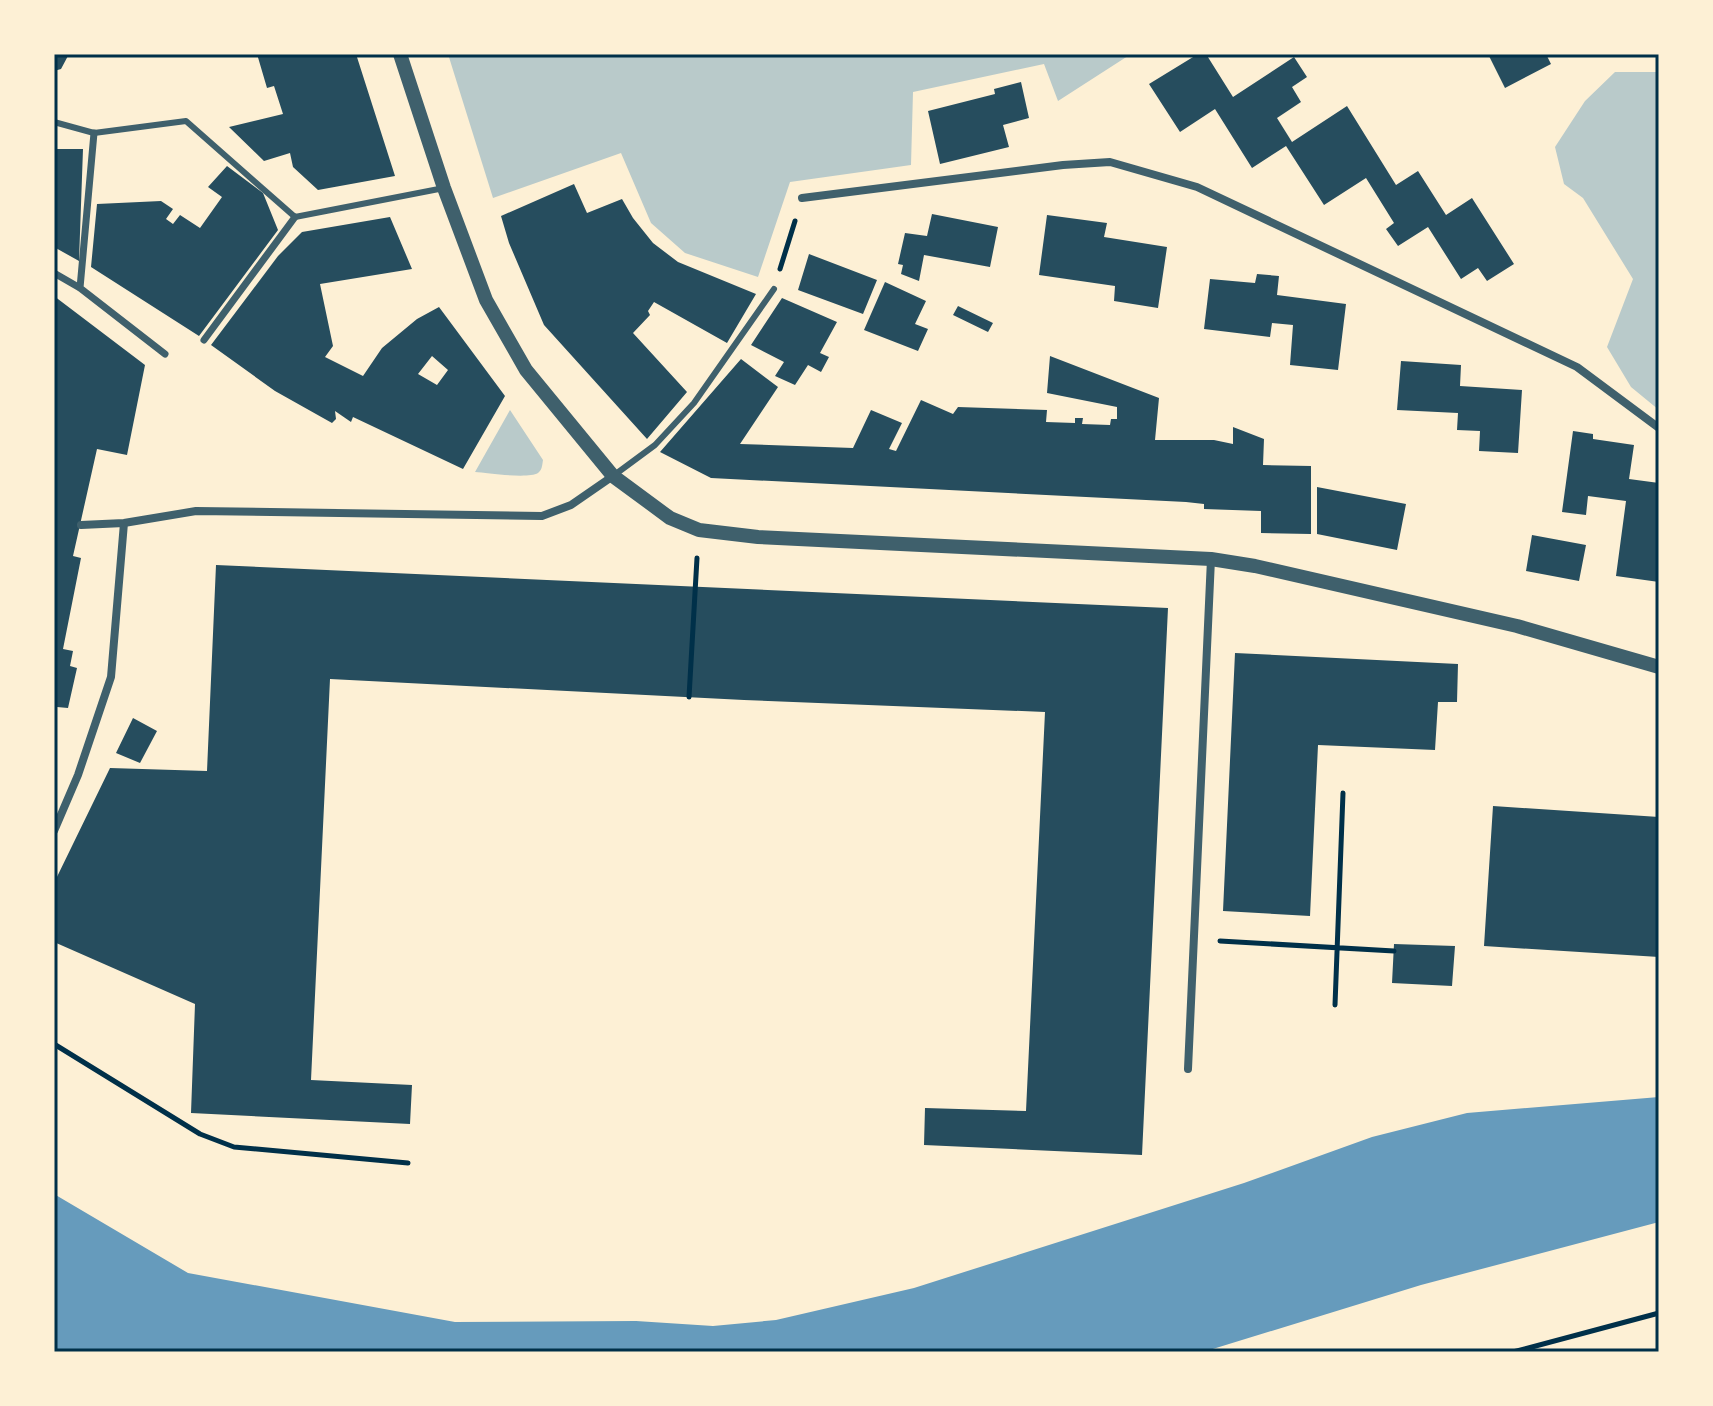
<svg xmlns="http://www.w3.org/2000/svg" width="1713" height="1406" font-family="'Noto Sans',sans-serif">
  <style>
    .green { fill: #b9caca }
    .water { fill: #669bbc }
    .building { fill: #264d5e; fill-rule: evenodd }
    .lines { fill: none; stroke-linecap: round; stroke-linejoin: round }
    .path { stroke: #003049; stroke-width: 5 }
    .service { stroke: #3f606c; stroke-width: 6 }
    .pedestrian { stroke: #3f606c; stroke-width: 7 }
    .minor { stroke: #3f606c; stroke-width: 8 }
    .tertiary { stroke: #3f606c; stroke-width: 14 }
    .neatline { fill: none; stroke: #003049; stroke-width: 3 }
  </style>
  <rect width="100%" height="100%" fill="#fdf0d5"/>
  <path class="green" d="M 448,54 L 1131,54 L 1058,101 L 1044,64 L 913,92 L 911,165 L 790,182 L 758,277 L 685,253 L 651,223 L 621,153 L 493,198 Z
    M 1615,72 L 1659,72 L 1659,410 L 1631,387 L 1607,347 L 1633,279 L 1583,198 L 1564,184 L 1555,147 L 1585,101 Z
    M 510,410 L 543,460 C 542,466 542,470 538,473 C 528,479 488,473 475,472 Z"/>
  <path class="water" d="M 1659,1097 L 1659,1222 L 1421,1285 L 1203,1352 L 54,1352 L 54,1194 L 188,1273 L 455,1322 L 636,1321 L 713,1326 L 776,1320 L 914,1288 L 1244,1183 L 1372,1137 L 1467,1113 Z"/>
  <path class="building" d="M 54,54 L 69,54 L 61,69 L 54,71 Z
    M 257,54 L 356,54 L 395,176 L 318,190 L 293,167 L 290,153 L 264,161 L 229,127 L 283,114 L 274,86 L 267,88 Z
    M 1198,54 L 1206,54 L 1233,97 L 1294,57 L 1307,77 L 1292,87 L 1301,102 L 1277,118 L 1292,142 L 1347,106 L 1396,185 L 1418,171 L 1446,215 L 1472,198 L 1514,264 L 1487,281 L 1478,268 L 1461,279 L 1428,227 L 1398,246 L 1386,229 L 1394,223 L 1366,178 L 1324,205 L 1286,146 L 1252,168 L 1215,109 L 1180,132 L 1149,84 Z
    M 1488,54 L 1546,54 L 1551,64 L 1505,88 Z
    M 1021,82 L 1029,118 L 1003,125 L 1009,147 L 940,164 L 928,111 L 995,94 L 994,89 Z
    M 54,149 L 83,149 L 79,261 L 54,247 Z
    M 227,166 L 263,193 L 278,230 L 199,336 L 91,267 L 97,204 L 161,201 L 173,209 L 166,219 L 173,224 L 180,215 L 200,228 L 222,197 L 208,187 Z
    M 574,184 L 587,213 L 622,199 L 633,218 L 653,243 L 678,262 L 756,294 L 727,343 L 654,302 L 648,311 L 650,315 L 633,333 L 687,392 L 647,439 L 544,325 L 509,243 L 501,216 Z
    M 932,214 L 998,227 L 990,267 L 924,255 L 919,281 L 901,274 L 903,265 L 898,264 L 905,233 L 927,236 Z
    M 1047,215 L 1107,223 L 1104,237 L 1167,247 L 1158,308 L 1114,301 L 1115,286 L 1039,275 Z
    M 390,217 L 412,269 L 320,284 L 333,346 L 325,357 L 363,376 L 382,348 L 417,319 L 439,307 L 505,396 L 463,469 L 353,417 L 351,422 L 335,411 L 336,419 L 332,423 L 275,391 L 211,345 L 278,256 L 302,232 ZM 432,356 L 448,370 L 437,385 L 418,374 Z
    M 809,254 L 877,280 L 863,314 L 798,290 Z
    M 1257,274 L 1279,276 L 1277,295 L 1346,304 L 1338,370 L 1290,365 L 1293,325 L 1272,323 L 1270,337 L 1204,329 L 1210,279 L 1255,283 Z
    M 885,282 L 926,301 L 915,324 L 928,329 L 918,351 L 864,330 Z
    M 54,296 L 145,365 L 127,455 L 97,449 L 73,556 L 81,558 L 63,649 L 73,651 L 70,666 L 77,668 L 68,708 L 57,707 L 55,716 Z
    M 782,298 L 837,322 L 820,353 L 829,357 L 821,372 L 808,365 L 795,385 L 775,376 L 784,362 L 751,345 Z
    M 958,306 L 993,323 L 988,332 L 953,315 Z
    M 1050,356 L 1159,398 L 1155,440 L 1214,440 L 1233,444 L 1233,427 L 1264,439 L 1263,465 L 1311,466 L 1311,534 L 1261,533 L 1261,511 L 1204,509 L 1204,504 L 1186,502 L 711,478 L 660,452 L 741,359 L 778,387 L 740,444 L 853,448 L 871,410 L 902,423 L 889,449 L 896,451 L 921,400 L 953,414 L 958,407 L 1047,410 L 1046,422 L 1075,423 L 1075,418 L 1083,418 L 1082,424 L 1110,425 L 1111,419 L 1117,419 L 1117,407 L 1047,393 Z
    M 1401,361 L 1461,365 L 1460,386 L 1522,390 L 1518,453 L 1479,451 L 1480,431 L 1457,430 L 1458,413 L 1397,410 Z
    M 1573,431 L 1593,434 L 1593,439 L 1634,445 L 1629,479 L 1659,483 L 1659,582 L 1616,576 L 1626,501 L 1588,496 L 1586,515 L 1562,512 Z
    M 1317,487 L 1406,504 L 1397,550 L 1317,534 Z
    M 1532,535 L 1586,545 L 1579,581 L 1526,571 Z
    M 216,565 L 1168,608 L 1142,1155 L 924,1145 L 925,1108 L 1026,1111 L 1045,712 L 744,700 L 330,679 L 311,1080 L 412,1085 L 410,1124 L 191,1113 L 195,1004 L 54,942 L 54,883 L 110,768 L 207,771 Z
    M 1235,653 L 1458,664 L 1457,702 L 1438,702 L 1435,750 L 1318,745 L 1310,916 L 1223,911 Z
    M 133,718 L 157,731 L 140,763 L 116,753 Z
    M 1493,806 L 1659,817 L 1659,957 L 1484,946 Z
    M 1394,944 L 1455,946 L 1452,986 L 1392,983 Z"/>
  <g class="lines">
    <path class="path" d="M 780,269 L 795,221
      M 689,697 L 697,558
      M 1220,941 L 1394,951
      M 1335,1005 L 1343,793
      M 54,1044 L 200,1134 L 234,1147 L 408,1163
      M 1513,1352 L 1659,1313"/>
    <path class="service" d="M 54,122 L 94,133 L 186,121 L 295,217 L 444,188
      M 613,476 L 655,445 L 694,403 L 774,289"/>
    <path class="pedestrian" d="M 54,273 L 80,288 L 165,354
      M 80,288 L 94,133
      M 204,340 L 295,217"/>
    <path class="minor" d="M 802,198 L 1063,165 L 1110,162 L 1197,187 L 1577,367 L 1659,428
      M 81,525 L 124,523 L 196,511 L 542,516 L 571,505 L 613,476
      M 54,831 L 78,775 L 111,677 L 124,523
      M 1188,1069 L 1211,559"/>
    <path class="tertiary" d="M 400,54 L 444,188 L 486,300 L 526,370 L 613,476 L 670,518 L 699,530 L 758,537 L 1211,559 L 1255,566 L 1517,626 L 1659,667"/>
  </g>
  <rect width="1713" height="1406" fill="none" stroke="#fdf0d5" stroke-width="112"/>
  <rect x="56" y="56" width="1601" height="1294" class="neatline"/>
</svg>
